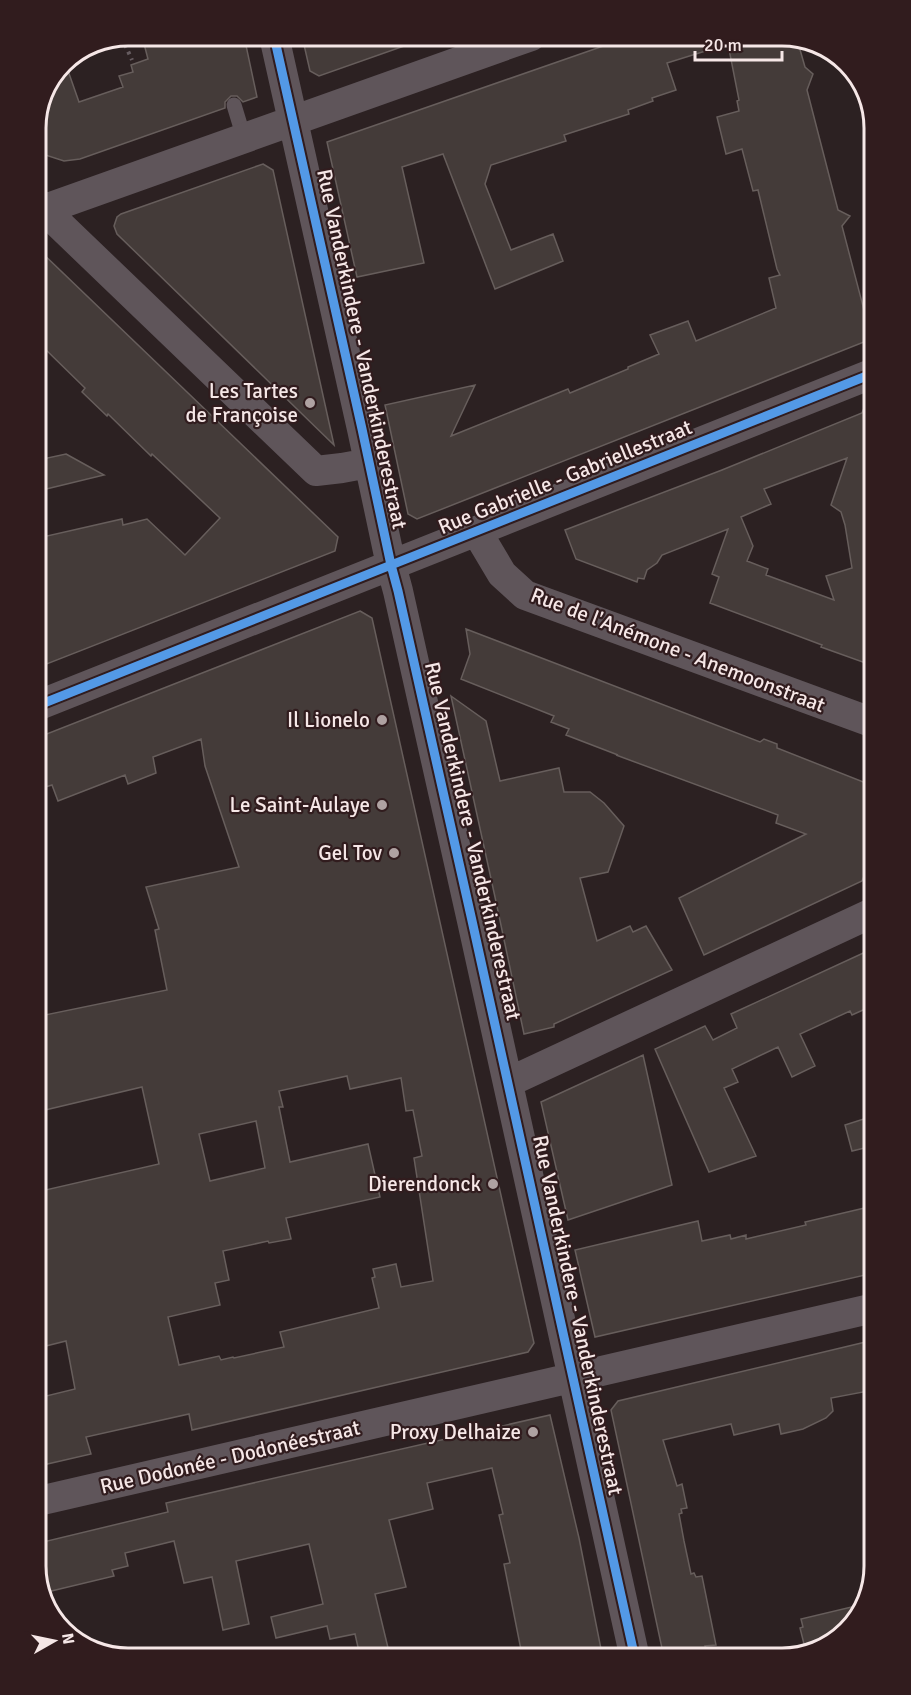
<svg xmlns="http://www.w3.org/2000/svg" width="911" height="1695" font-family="Signika,sans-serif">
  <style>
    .building { fill: #443b39; stroke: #675e5c; stroke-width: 1.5; fill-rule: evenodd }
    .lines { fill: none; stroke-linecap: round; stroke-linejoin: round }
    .path { stroke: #665c60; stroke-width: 4; stroke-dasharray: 3 4.5; stroke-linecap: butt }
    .service { stroke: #5f555a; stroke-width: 15 }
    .minor { stroke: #5f555a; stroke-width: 30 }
    .cycleway-casing { stroke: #311c1e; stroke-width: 13 }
    .cycleway { stroke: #5399e6; stroke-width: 9 }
    .poi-dot { fill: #afa2a2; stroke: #311c1e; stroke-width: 2 }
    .labels { text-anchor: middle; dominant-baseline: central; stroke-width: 4.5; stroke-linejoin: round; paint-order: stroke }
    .street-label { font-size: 21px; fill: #f6e7e7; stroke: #311c1e }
    .poi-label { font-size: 21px; fill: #f6e7e7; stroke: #311c1e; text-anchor: end }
    .rim { fill: none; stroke: #f6e7e7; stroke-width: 3 }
  </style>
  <rect width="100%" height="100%" fill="#2c2122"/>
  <path class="building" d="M 142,36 L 244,36 L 257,97 L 243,102 L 237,96 L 231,96 L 225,102 L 225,108 L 80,159 L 64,161 L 36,152 L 36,123 L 63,63 L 65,62 L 79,102 L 123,87 L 119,76 L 133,72 L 131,65 L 148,59 Z
    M 302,36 L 423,36 L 424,39 L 319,76 L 310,71 Z
    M 632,36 L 789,36 L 797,39 L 805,67 L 813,74 L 807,90 L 838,210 L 850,216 L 842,226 L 869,329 L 869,340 L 417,519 L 408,514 L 385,405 L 475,385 L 451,436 L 568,389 L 570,393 L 628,369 L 628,367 L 659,354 L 650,335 L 688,321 L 696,341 L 776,308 L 769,278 L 780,275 L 777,269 L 758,190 L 753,191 L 742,149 L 726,154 L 717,117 L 739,111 L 737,101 L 739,100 L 728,44 L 667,63 L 676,90 L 652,98 L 653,101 L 628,110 L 629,114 L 564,135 L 566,141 L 491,165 L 485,184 L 511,250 L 553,234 L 563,261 L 495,289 L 443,154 L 402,167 L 424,263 L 357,277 L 327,142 Z
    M 263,164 L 273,170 L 334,445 L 117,234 L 114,226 L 117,217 L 121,214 Z
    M 37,248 L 338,537 L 335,551 L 39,667 L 38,538 L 122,519 L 123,525 L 147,519 L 185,555 L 220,518 L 152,454 L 151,456 L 108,414 L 107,416 L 82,392 L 85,388 L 39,343 L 37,339 Z
    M 866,403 L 869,403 L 871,665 L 821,647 L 822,645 L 710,603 L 719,577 L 712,574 L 728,529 L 662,555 L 657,563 L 647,570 L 644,579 L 638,578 L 637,582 L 576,559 L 565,530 L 722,470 L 862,413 ZM 847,458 L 831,505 L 841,512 L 845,525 L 852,568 L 826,576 L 834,600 L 766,575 L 768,569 L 747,561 L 753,546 L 741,517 L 771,504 L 764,489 Z
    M 66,454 L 104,475 L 38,491 L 38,460 Z
    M 360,611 L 372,618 L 534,1343 L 528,1352 L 192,1430 L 189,1414 L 86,1437 L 91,1454 L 43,1465 L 42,1397 L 75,1389 L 66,1341 L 42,1347 L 41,1191 L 159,1164 L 142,1087 L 41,1111 L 40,1016 L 167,990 L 155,930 L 159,929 L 146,887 L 239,867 L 205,766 L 201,739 L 153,757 L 156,773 L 128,784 L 125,775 L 58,801 L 52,785 L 39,789 L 39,737 ZM 347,1076 L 350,1089 L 401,1078 L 406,1111 L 413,1110 L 422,1156 L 414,1158 L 433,1281 L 401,1287 L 396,1264 L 373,1269 L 375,1277 L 372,1278 L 379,1308 L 280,1332 L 284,1347 L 234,1358 L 233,1357 L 221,1360 L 219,1356 L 179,1365 L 168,1317 L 220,1305 L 215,1283 L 229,1280 L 223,1251 L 268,1241 L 269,1243 L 291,1239 L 286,1218 L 380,1197 L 368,1144 L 290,1162 L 279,1107 L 283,1107 L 279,1091 ZM 256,1121 L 265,1168 L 210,1181 L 199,1134 Z
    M 466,629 L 760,742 L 764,739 L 777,744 L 777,748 L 871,785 L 872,857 L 862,881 L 704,955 L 679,898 L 806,834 L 776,823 L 778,815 L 616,755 L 618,755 L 566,735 L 569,729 L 551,722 L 554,716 L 461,679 L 470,654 Z
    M 451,696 L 486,721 L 500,781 L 559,768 L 564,792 L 590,792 L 604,803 L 624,826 L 608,872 L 580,878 L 597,941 L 630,926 L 633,932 L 646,926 L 672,970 L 554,1024 L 554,1027 L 524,1034 L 495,897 Z
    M 872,949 L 872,1006 L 852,1015 L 850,1011 L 800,1034 L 815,1066 L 792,1077 L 778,1047 L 732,1069 L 738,1082 L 724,1088 L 756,1156 L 709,1172 L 655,1049 L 705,1026 L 713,1040 L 737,1028 L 731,1014 Z
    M 643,1055 L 672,1185 L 568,1220 L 541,1102 Z
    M 873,1116 L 873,1146 L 852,1151 L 845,1125 Z
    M 873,1206 L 874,1273 L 595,1337 L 575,1250 L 698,1221 L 702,1241 L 730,1235 L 731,1239 L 746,1235 L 746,1239 L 806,1225 L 805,1222 Z
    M 874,1340 L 874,1390 L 831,1398 L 833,1411 L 826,1418 L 803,1429 L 781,1434 L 779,1424 L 734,1435 L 731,1424 L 663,1440 L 677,1486 L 682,1484 L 687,1508 L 681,1509 L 682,1513 L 679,1514 L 684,1541 L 691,1574 L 694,1573 L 696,1577 L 702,1576 L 716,1645 L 705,1646 L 707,1653 L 663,1653 L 611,1410 L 618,1401 Z
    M 550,1415 L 579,1538 L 602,1654 L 522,1655 L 504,1564 L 510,1563 L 499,1515 L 503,1514 L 492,1468 L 427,1483 L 433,1509 L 389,1520 L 406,1587 L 375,1594 L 390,1656 L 360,1656 L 355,1634 L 330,1639 L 327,1626 L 276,1638 L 271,1617 L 323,1604 L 309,1544 L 236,1561 L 249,1624 L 223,1630 L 212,1577 L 184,1583 L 174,1541 L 125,1553 L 128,1566 L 112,1570 L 114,1576 L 43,1593 L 43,1542 L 168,1512 L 166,1503 Z
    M 864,1604 L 859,1618 L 818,1652 L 806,1652 L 800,1628 L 803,1627 L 801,1619 Z"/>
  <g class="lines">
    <path class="path" d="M 122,38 L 132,60
      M 104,46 L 111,44 L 115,42"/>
    <path class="service" d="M 234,105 L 244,138"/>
    <path class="minor" d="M 274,36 L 362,429 L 391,565 L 398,591 C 478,945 556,1299 634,1654
      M 37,203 L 316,471 L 342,468 L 369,463
      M 37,212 L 531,36
      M 477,532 L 502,574 L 525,595 L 871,722
      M 39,705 L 869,375
      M 509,1082 L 872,913
      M 43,1500 L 874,1308"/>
    <g class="cycleway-casing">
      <path id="cycleway" d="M 274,36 L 362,429 L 391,565 L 398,591 C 478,945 556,1299 634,1654
        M 39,705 L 869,375"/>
    </g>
    <use href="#cycleway" class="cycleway"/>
  </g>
  <g class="poi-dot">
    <circle cx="310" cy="403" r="6"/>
    <circle cx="382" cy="720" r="6"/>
    <circle cx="382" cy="805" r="6"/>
    <circle cx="394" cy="853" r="6"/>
    <circle cx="493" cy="1184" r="6"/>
    <circle cx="533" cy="1432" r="6"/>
  </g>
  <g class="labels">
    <g class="street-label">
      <text transform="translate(362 349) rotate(78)">Rue Vanderkindere - Vanderkinderestraat</text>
      <text transform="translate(565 477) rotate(-22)">Rue Gabrielle - Gabriellestraat</text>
      <text transform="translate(678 650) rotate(21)">Rue de l'Anémone - Anemoonstraat</text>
      <text transform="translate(473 841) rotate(77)">Rue Vanderkindere - Vanderkinderestraat</text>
      <text transform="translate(578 1315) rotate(78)">Rue Vanderkindere - Vanderkinderestraat</text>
      <text transform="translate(230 1457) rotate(-13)">Rue Dodonée - Dodonéestraat</text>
    </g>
    <g class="poi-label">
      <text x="298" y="391">Les Tartes<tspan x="298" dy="24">de Françoise</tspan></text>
      <text x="370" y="720">Il Lionelo</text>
      <text x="370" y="805">Le Saint-Aulaye</text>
      <text x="382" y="853">Gel Tov</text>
      <text x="481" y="1184">Dierendonck</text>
      <text x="521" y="1432">Proxy Delhaize</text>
    </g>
  </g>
  <path d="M0 0H911V1695H0ZM128 46H782A82 82 0 0 1 864 128V1566A82 82 0 0 1 782 1648H128A82 82 0 0 1 46 1566V128A82 82 0 0 1 128 46Z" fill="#311c1e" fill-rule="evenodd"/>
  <path class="rim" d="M128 46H782A82 82 0 0 1 864 128V1566A82 82 0 0 1 782 1648H128A82 82 0 0 1 46 1566V128A82 82 0 0 1 128 46Z"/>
  <g transform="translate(54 1641) rotate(81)" stroke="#311c1e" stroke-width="4.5" paint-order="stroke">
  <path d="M0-4.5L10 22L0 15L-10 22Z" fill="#f6e7e7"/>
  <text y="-9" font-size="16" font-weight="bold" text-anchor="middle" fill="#f6e7e7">N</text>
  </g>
  <path d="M695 51v9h87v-9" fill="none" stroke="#f6e7e7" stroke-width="3"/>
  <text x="704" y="51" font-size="18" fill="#f6e7e7" stroke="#311c1e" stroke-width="4.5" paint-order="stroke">20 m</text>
</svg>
